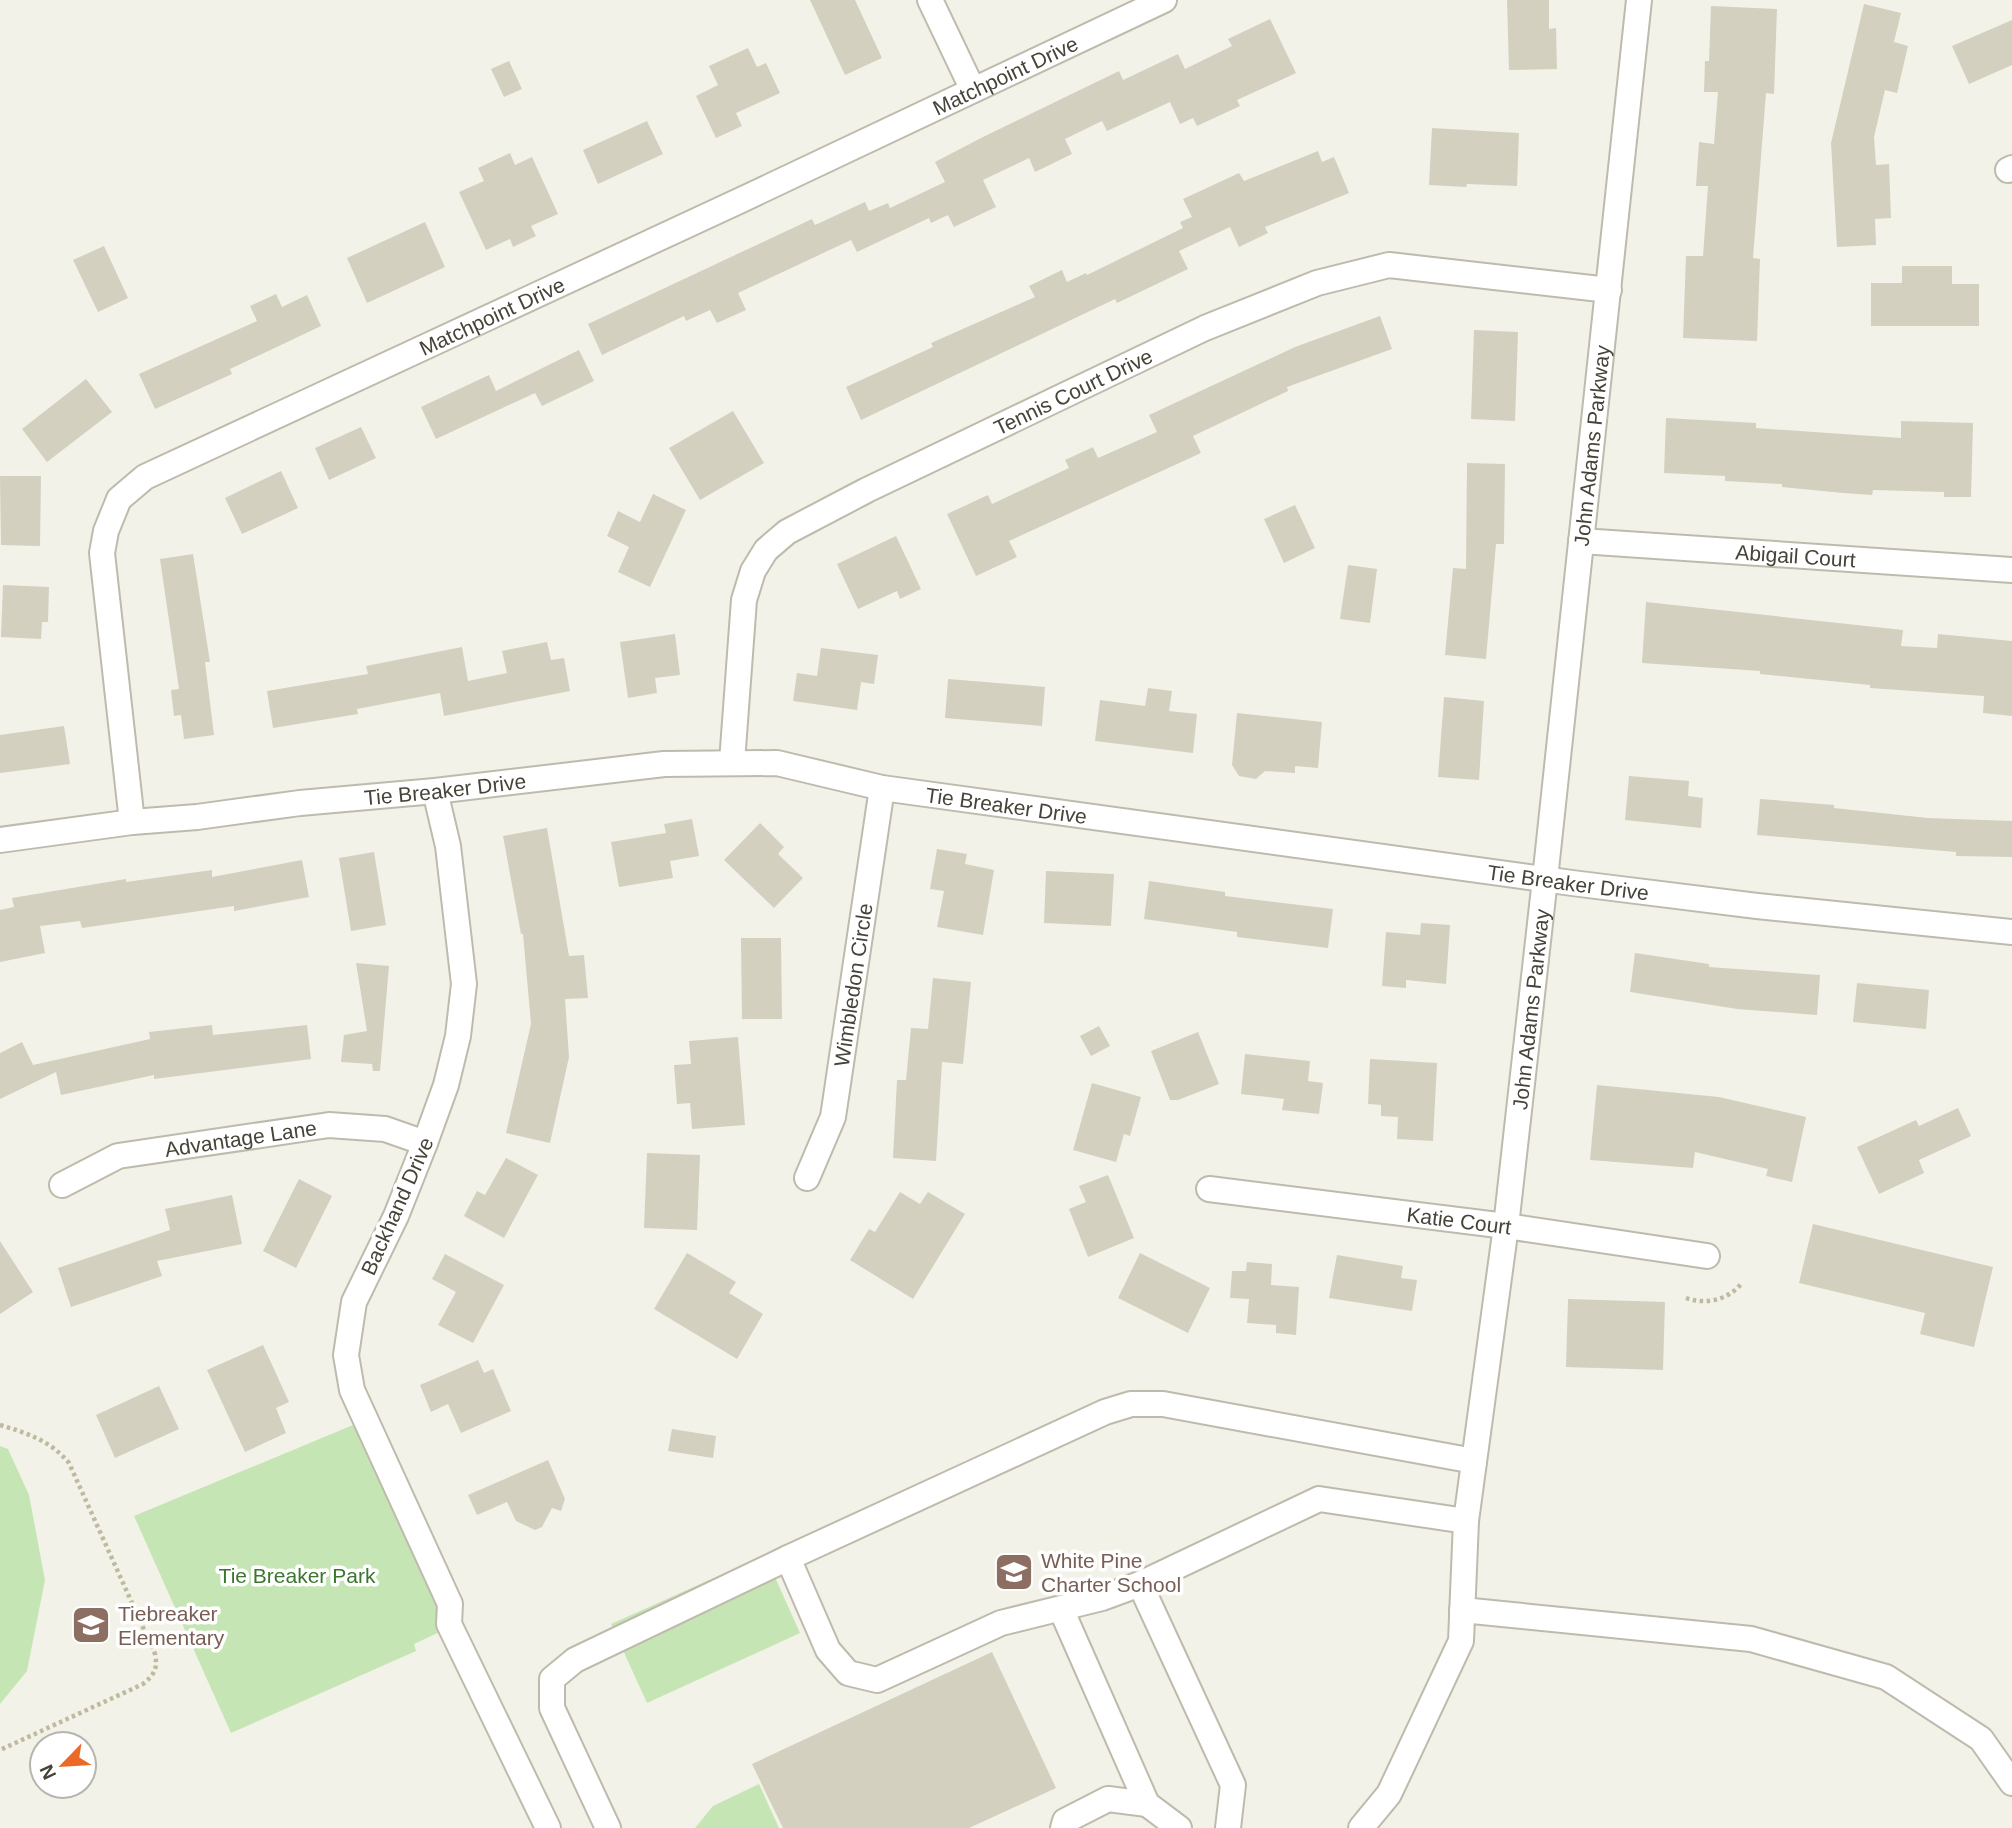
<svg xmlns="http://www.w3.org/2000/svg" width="2012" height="1828" font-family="Helvetica,sans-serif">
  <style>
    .green { fill: #c6e5b4 }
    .building { fill: #d4d0bf }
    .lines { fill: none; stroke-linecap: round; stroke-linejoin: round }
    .minor-casing { stroke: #bebbac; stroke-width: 28 }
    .path { stroke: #bfb99e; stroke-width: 4.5; stroke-dasharray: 3.5 3.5; stroke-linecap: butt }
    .minor { stroke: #fff; stroke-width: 24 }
    .labels { text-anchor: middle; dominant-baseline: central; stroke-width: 7; stroke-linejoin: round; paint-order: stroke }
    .street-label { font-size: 21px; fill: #464338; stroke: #fff }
    .education-label { font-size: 21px; fill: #785e54; stroke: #fff; text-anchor: start }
    .park-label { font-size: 21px; fill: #3c752e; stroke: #fff }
  </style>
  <rect width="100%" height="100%" fill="#f3f2e9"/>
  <path class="green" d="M 365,1420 L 459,1623 L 414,1644 L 416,1651 L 231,1733 L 134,1516 Z
    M 0,1446 L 8,1449 L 29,1495 L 45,1580 L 27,1671 L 0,1704 Z
    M 765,1555 L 800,1633 L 647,1703 L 611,1624 Z
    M 759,1784 L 779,1828 L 695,1828 L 713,1806 Z"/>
  <path class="building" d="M 810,0 L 855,0 L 882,58 L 845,75 Z
    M 1507,0 L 1549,0 L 1549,29 L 1556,28 L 1557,69 L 1509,70 Z
    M 1864,4 L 1901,13 L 1894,42 L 1908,46 L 1897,93 L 1885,90 L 1874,137 L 1876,165 L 1889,164 L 1891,218 L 1875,219 L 1876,245 L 1837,247 L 1831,143 Z
    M 1711,6 L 1777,9 L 1774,94 L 1766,93 L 1753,258 L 1760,259 L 1757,341 L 1683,338 L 1686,256 L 1703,256 L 1708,186 L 1696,186 L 1699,142 L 1714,144 L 1718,92 L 1704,92 L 1705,61 L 1709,61 Z
    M 1270,19 L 1296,73 L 1237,100 L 1240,106 L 1197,126 L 1193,118 L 1180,124 L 1170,102 L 1107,131 L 1102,121 L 1065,139 L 1072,154 L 1035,172 L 1029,158 L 983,180 L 996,207 L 954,227 L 948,215 L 931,223 L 929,218 L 857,252 L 851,240 L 738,293 L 746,310 L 717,323 L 710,310 L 686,321 L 684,316 L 602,355 L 588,324 L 812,219 L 815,225 L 865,202 L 869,211 L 888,203 L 890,208 L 945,182 L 935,162 L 981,138 L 1119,71 L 1123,80 L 1178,54 L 1185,69 L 1232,46 L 1228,39 Z
    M 2012,20 L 2012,65 L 1969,84 L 1952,46 Z
    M 748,48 L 757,67 L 766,63 L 780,93 L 736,113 L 742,126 L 716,138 L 696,96 L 718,85 L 709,66 Z
    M 509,61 L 522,89 L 504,97 L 491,69 Z
    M 647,121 L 663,154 L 598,184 L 583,150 Z
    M 1432,128 L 1519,133 L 1517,186 L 1467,184 L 1466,187 L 1429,185 Z
    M 1318,151 L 1322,162 L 1334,157 L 1349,193 L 1265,227 L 1268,233 L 1239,247 L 1230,227 L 1179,251 L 1188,269 L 1117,303 L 1115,299 L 861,420 L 846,387 L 933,347 L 931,343 L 1035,297 L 1029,286 L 1062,270 L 1067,282 L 1086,273 L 1087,275 L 1183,228 L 1180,222 L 1192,217 L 1183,199 L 1239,173 L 1244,181 Z
    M 510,153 L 515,165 L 532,157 L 558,214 L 531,226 L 536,236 L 513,247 L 510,239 L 486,250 L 459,192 L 484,181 L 478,168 Z
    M 425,222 L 445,267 L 367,303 L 347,258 Z
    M 104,246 L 128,298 L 98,312 L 73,260 Z
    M 1902,266 L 1952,266 L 1952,284 L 1979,284 L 1979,326 L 1871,326 L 1871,283 L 1902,283 Z
    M 276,294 L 282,307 L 307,295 L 321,326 L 230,369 L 232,374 L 155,409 L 139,374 L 257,321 L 250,306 Z
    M 1380,316 L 1392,349 L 1287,387 L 1288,391 L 1193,436 L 1201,453 L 1009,541 L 1017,557 L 976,576 L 947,514 L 988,495 L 992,504 L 1069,468 L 1065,460 L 1093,447 L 1098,458 L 1157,432 L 1149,415 L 1295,347 Z
    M 1474,330 L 1518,332 L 1515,421 L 1471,419 Z
    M 579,350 L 594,381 L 542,406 L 535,393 L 436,439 L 421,407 L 489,375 L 496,391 Z
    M 86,379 L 112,412 L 47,462 L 22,429 Z
    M 733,411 L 764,463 L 700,500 L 669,448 Z
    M 1666,418 L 1756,423 L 1756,428 L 1901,438 L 1901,421 L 1973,423 L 1971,497 L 1944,497 L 1944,492 L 1873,490 L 1872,495 L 1843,493 L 1782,487 L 1782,484 L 1725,481 L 1725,476 L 1664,473 Z
    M 361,427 L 376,458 L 329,480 L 315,448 Z
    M 1467,463 L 1505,464 L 1504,544 L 1496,544 L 1486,659 L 1445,655 L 1453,568 L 1466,569 Z
    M 281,471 L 298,508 L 242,534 L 225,498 Z
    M 0,476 L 41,476 L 40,546 L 1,545 Z
    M 653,494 L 686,510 L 650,587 L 618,572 L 629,547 L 607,536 L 618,511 L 640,522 Z
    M 1295,505 L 1315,548 L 1284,563 L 1264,519 Z
    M 896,536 L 921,589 L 900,599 L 897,591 L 858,609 L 837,564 Z
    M 193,554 L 210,662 L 205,662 L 214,735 L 184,739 L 181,715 L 174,716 L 171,690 L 179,689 L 160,559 Z
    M 1348,565 L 1377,569 L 1370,623 L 1340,619 Z
    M 3,585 L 49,587 L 48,622 L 42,622 L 41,639 L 1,637 Z
    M 1646,602 L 1903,630 L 1901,646 L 1937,648 L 1938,634 L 2012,641 L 2012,716 L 1983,713 L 1984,696 L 1870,688 L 1870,685 L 1760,674 L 1760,671 L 1642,663 Z
    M 675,634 L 680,675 L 655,678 L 657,693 L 628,698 L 620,642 Z
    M 547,642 L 551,660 L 564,658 L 570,691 L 444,716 L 440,693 L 357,709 L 358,714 L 273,728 L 267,691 L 368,674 L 366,666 L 462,647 L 468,681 L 507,673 L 502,651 Z
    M 821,648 L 878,655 L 874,684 L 861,682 L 857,710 L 793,701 L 797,673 L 817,676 Z
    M 948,679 L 1045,687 L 1042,726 L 945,718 Z
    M 1148,688 L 1172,691 L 1169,711 L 1197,714 L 1193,753 L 1095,741 L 1100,700 L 1145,706 Z
    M 1444,697 L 1484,701 L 1479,780 L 1438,777 Z
    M 1237,713 L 1322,722 L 1318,768 L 1295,766 L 1295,773 L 1265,771 L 1256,779 L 1239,776 L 1232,765 Z
    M 64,726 L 70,764 L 0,773 L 0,735 Z
    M 1629,776 L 1689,781 L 1688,796 L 1703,798 L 1701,828 L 1625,820 Z
    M 1760,799 L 1834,805 L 1834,808 L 1928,818 L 2012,821 L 2012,857 L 1956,856 L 1956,852 L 1757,835 Z
    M 692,819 L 699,856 L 670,861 L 673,878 L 619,887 L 611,842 L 666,833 L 664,824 Z
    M 760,823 L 784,847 L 778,854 L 803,878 L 774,908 L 724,860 Z
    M 547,828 L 569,956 L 584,955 L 588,998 L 565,999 L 569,1057 L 550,1143 L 506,1133 L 531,1024 L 523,934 L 521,934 L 503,836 Z
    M 937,849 L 967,854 L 965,864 L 994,870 L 983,935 L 937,927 L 944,891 L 930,889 Z
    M 374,852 L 386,925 L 351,931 L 339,858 Z
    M 302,860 L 309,897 L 234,911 L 234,906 L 82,928 L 80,921 L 40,926 L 45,953 L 0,962 L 0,910 L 14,907 L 12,898 L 126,879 L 126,882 L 212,870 L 212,877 Z
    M 1046,871 L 1114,874 L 1111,926 L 1044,923 Z
    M 1149,881 L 1225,892 L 1225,896 L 1333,909 L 1328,948 L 1237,937 L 1237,932 L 1144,919 Z
    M 1421,923 L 1450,925 L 1446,984 L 1406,980 L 1406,988 L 1382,986 L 1386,932 L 1420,935 Z
    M 741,938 L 781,938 L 782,1019 L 742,1019 Z
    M 1635,953 L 1709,964 L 1709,967 L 1820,975 L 1817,1015 L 1737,1009 L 1630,992 Z
    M 356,963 L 389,966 L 380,1071 L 373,1071 L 372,1064 L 341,1062 L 344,1035 L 367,1031 Z
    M 933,978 L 971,982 L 963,1064 L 942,1062 L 936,1161 L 893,1158 L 897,1080 L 906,1080 L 911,1028 L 928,1029 Z
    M 1857,983 L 1929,990 L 1926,1029 L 1853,1022 Z
    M 212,1025 L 213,1035 L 307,1025 L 311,1059 L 154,1079 L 154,1075 L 61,1095 L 56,1072 L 0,1099 L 0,1053 L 22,1042 L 33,1065 L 150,1039 L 149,1032 Z
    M 1099,1026 L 1110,1046 L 1091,1056 L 1080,1036 Z
    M 1198,1032 L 1219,1084 L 1178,1100 L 1170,1100 L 1151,1051 Z
    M 738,1037 L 745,1125 L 692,1129 L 690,1103 L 677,1104 L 674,1065 L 691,1064 L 689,1041 Z
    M 1245,1054 L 1310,1061 L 1308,1081 L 1323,1083 L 1319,1114 L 1282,1110 L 1284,1099 L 1241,1094 Z
    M 1370,1059 L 1437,1063 L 1433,1141 L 1397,1139 L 1398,1117 L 1381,1116 L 1381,1105 L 1368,1104 Z
    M 1092,1083 L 1141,1097 L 1130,1136 L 1124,1134 L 1116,1162 L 1073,1150 Z
    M 1597,1085 L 1719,1097 L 1806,1117 L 1792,1182 L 1766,1176 L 1768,1169 L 1695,1152 L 1693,1168 L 1590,1160 Z
    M 1958,1108 L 1971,1136 L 1919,1160 L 1924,1173 L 1879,1194 L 1857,1147 L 1916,1120 L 1919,1126 Z
    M 647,1153 L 700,1155 L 697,1230 L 644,1228 Z
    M 506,1158 L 538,1175 L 504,1238 L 464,1216 L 477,1191 L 485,1195 Z
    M 1108,1175 L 1134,1238 L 1088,1257 L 1069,1209 L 1086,1202 L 1079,1186 Z
    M 299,1179 L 332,1196 L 296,1268 L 263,1251 Z
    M 900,1192 L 920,1204 L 928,1192 L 965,1214 L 913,1299 L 850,1260 L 869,1229 L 875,1232 Z
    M 232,1195 L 242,1244 L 157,1261 L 162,1276 L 71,1307 L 58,1268 L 170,1230 L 165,1209 Z
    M 1813,1224 L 1993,1267 L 1974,1347 L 1920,1334 L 1925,1313 L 1799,1283 Z
    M 0,1241 L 33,1292 L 0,1314 Z
    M 687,1253 L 736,1282 L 729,1293 L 763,1314 L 737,1359 L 654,1309 Z
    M 1140,1253 L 1210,1288 L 1188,1333 L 1118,1298 Z
    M 445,1254 L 504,1285 L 473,1343 L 438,1325 L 456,1292 L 432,1279 Z
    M 1337,1255 L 1403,1266 L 1401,1278 L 1417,1280 L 1412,1311 L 1329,1298 Z
    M 1247,1262 L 1272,1264 L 1271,1285 L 1299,1287 L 1296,1335 L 1276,1333 L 1276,1325 L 1247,1323 L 1249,1299 L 1230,1298 L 1232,1271 L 1246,1271 Z
    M 1568,1299 L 1665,1302 L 1663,1370 L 1566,1367 Z
    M 263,1345 L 289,1402 L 276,1408 L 286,1433 L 245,1452 L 207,1370 Z
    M 478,1360 L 484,1373 L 493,1369 L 511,1411 L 461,1433 L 448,1404 L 431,1412 L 420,1385 Z
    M 159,1386 L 179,1429 L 115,1458 L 96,1415 Z
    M 672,1429 L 716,1436 L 713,1458 L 668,1451 Z
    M 548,1460 L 565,1499 L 561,1511 L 552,1508 L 542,1527 L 535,1530 L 516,1521 L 507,1502 L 477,1515 L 468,1495 Z
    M 992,1652 L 1056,1788 L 969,1828 L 783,1828 L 752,1764 Z"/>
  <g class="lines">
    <g class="minor-casing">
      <g id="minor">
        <path d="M 930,0 L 973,90"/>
        <path d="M 2008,170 L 2012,168"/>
        <path id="s1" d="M 1581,541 L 2012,570"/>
        <path id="s2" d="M 732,762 L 744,600 L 753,571 L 766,550 L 787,532 L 867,490 L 1205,328 L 1317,283 L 1389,265 L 1609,290"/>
        <path d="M 435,791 L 448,846 L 464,984 L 458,1036 L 446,1085 L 425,1143 L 396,1216 L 354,1302 L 346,1355 L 352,1390 L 450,1604 L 449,1624 L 548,1828"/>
        <path id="s3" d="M 132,822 L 102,553 L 106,531 L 119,499 L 145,477 L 739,201 L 1164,0"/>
        <path id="s4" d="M 0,840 L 132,822 L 197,817 L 300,803 L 435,791 L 664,764 L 777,763 L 882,788 L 1572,883 L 1757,906 L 2012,932"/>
        <path id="s5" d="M 807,1178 L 833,1117 L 882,788"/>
        <path id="s6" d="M 62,1185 L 118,1156 L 329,1125 L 385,1129 L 425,1143"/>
        <path id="s7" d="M 1209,1189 L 1506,1226 L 1707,1256"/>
        <path d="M 1466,1521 L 1319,1499 L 1140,1584 L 1102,1598 L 1001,1623 L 877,1680 L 848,1673 L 828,1650 L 788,1558 L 1105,1412 L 1131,1404 L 1163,1404 L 1474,1461"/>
        <path d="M 1140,1584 L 1233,1785 L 1228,1828"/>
        <path d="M 1061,1609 L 1147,1804 L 1179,1828"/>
        <path d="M 1462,1610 L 1751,1639 L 1886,1677 L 1981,1739 L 2012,1783"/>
        <path d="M 608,1828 L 552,1708 L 552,1679 L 575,1660 L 788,1558"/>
        <path d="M 1063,1828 L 1065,1821 L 1108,1799 L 1147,1804"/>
        <path id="s8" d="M 1361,1828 L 1389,1794 L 1461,1641 L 1466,1521 L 1506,1226 L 1545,879 L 1639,0"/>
      </g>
    </g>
    <path class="path" d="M 1686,1298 C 1705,1305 1728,1300 1741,1284
      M 0,1425 C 27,1433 51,1441 69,1463 L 155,1654 C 158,1669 154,1675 143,1684 L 0,1750"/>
    <use href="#minor" class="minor"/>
  </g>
  <defs>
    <g id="school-square" transform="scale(2.0125)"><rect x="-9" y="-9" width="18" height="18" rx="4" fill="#8d6e63" stroke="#fff"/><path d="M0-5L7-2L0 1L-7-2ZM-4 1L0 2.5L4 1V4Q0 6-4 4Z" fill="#fff"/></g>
  </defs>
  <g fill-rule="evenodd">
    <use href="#school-square" x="1014" y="1572"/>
    <use href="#school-square" x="91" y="1625"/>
  </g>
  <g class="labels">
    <g class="street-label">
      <text stroke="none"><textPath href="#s3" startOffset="1311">Matchpoint Drive</textPath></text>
      <text stroke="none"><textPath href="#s3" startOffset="744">Matchpoint Drive</textPath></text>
      <text stroke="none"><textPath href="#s2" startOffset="564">Tennis Court Drive</textPath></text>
      <text stroke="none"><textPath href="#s8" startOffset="1416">John Adams Parkway</textPath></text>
      <text stroke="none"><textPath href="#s1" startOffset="215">Abigail Court</textPath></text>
      <text stroke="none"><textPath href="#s4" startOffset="448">Tie Breaker Drive</textPath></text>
      <text stroke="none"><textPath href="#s4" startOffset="1015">Tie Breaker Drive</textPath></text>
      <text stroke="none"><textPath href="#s4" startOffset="1582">Tie Breaker Drive</textPath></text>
      <text stroke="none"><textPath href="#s5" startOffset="200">Wimbledon Circle</textPath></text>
      <text stroke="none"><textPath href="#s8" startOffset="849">John Adams Parkway</textPath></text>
      <text stroke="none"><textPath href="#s6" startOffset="187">Advantage Lane</textPath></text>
      <text transform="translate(397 1206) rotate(-66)">Backhand Drive</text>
      <text stroke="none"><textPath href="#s7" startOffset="252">Katie Court</textPath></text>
    </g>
    <g class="education-label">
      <text x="1041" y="1560">White Pine<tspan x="1041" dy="24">Charter School</tspan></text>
      <text x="118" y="1613">Tiebreaker<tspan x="118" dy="24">Elementary</tspan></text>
    </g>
    <g class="park-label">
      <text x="297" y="1575">Tie Breaker Park</text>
    </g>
  </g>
  <g transform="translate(63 1765) rotate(245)"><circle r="33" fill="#ffffff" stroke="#b5b4af" stroke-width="2"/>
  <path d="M0-5L12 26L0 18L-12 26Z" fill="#ec6927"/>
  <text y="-10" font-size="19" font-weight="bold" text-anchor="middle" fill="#464338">N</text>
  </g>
</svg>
